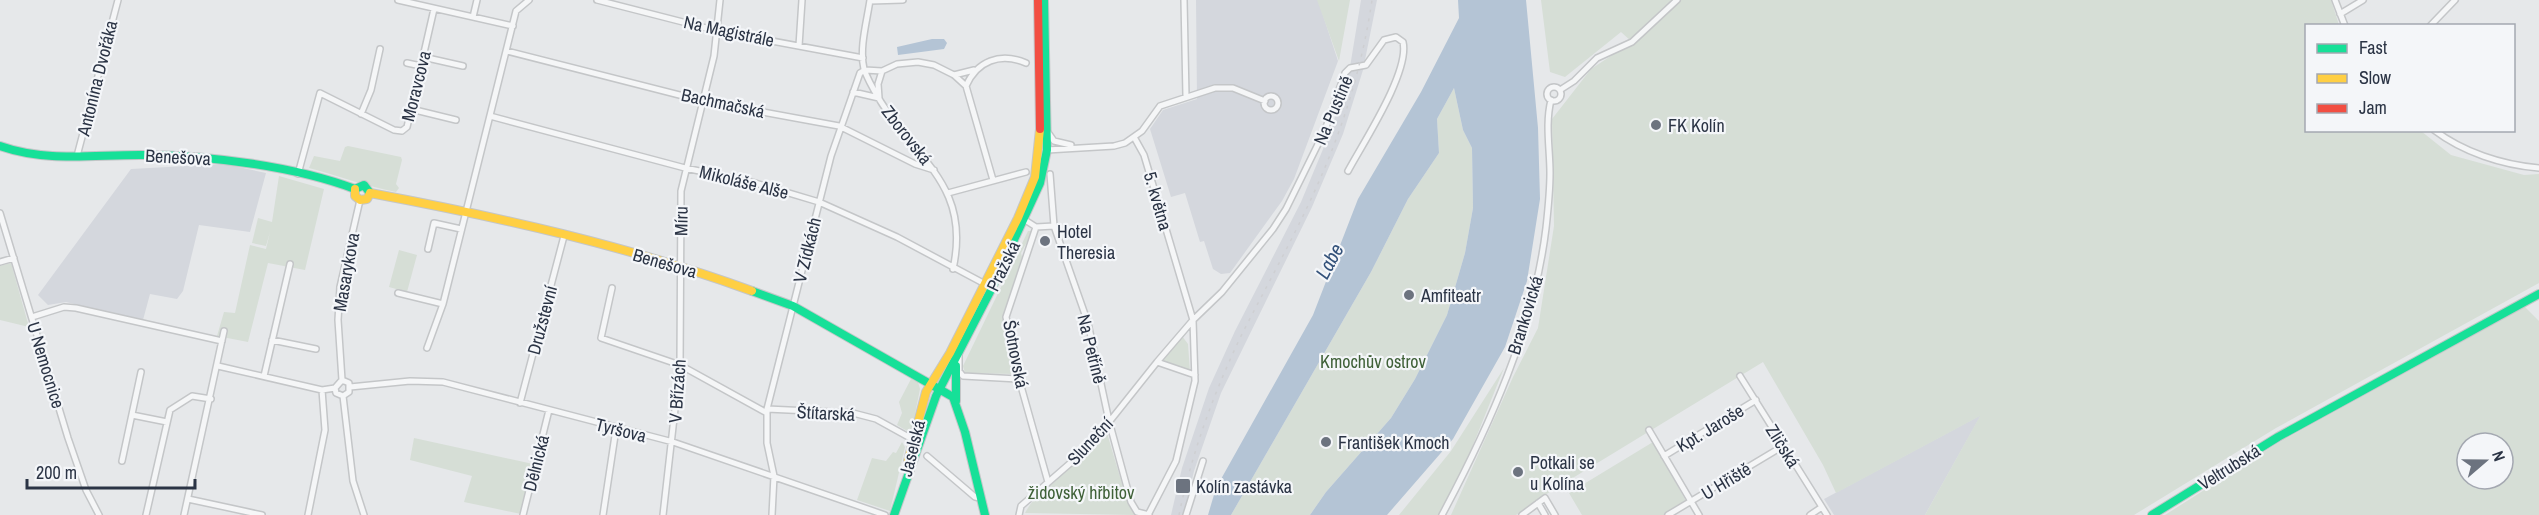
<svg xmlns="http://www.w3.org/2000/svg" width="2539" height="515" font-family="'Archivo Narrow',sans-serif">
  <style>
    .built { fill: #d4d7dd }
    .green { fill: #d6ded6; fill-rule: evenodd }
    .water { fill: #b4c4d5 }
    .lines { fill: none; stroke-linecap: round; stroke-linejoin: round }
    .street-casing { stroke: #c4c6c8; stroke-width: 8 }
    .fast-casing { stroke: #c4c6c8; stroke-width: 10 }
    .slow-casing { stroke: #c4c6c8; stroke-width: 10 }
    .jam-casing { stroke: #c4c6c8; stroke-width: 10 }
    .street { stroke: #f5f6f7; stroke-width: 5 }
    .fast { stroke: #16e098; stroke-width: 8 }
    .slow { stroke: #ffcf43; stroke-width: 8 }
    .jam { stroke: #f24e42; stroke-width: 8 }
    .rail { stroke: #cecfd2; stroke-width: 1.5; stroke-dasharray: 3 6; stroke-linecap: butt }
    .poi-dot { fill: #6c737f; stroke: #f4f6f9; stroke-width: 2 }
    .labels { text-anchor: middle; dominant-baseline: central; stroke-width: 4.5; stroke-linejoin: round; paint-order: stroke }
    .street-label { font-size: 18px; fill: #2b3445; stroke: #f4f6f9 }
    .poi-label { font-size: 18px; fill: #2b3445; stroke: #f4f6f9; text-anchor: start }
    .park-label { font-size: 18px; fill: #3f6138; stroke: #f4f6f9 }
    .water-label { font-size: 20px; font-style: italic; fill: #34527a; stroke: #f4f6f9 }
  </style>
  <rect width="100%" height="100%" fill="#e6e8ea"/>
  <path class="built" d="M 1196,0 L 1318,0 L 1338,61 L 1294,179 L 1282,201 L 1230,273 L 1221,274 L 1213,269 L 1204,241 L 1200,242 L 1185,193 L 1171,197 L 1150,129 L 1163,110 L 1197,99 Z
    M 1361,0 L 1377,0 L 1363,70 L 1343,134 L 1312,207 L 1221,393 L 1194,471 L 1184,515 L 1171,515 L 1182,468 L 1209,388 L 1235,331 L 1301,202 L 1331,130 L 1350,67 Z
    M 224,164 L 266,173 L 250,232 L 199,225 L 183,291 L 177,299 L 150,294 L 143,320 L 66,302 L 48,305 L 38,295 L 131,169 Z
    M 1981,415 L 1925,515 L 1834,515 L 1824,499 Z"/>
  <path class="green" d="M 1317,0 L 1350,0 L 1339,61 Z
    M 1541,0 L 2331,0 L 2339,25 L 2306,26 L 2306,130 L 2421,131 L 2451,155 L 2524,175 L 2539,174 L 2539,283 L 2276,428 L 2134,515 L 1925,515 L 1980,416 L 1836,493 L 1823,465 L 1763,362 L 1535,501 L 1516,515 L 1451,515 L 1513,377 L 1538,328 L 1554,226 L 1552,119 L 1591,69 L 1632,42 L 1621,32 L 1565,77 L 1550,72 Z
    M 1454,88 L 1463,130 L 1472,148 L 1473,208 L 1465,253 L 1447,315 L 1415,379 L 1391,418 L 1326,492 L 1310,515 L 1231,515 L 1371,272 L 1408,199 L 1439,153 L 1437,119 Z
    M 348,146 L 401,157 L 402,160 L 396,184 L 399,188 L 396,192 C 365,186 339,176 309,168 L 314,156 L 340,161 L 345,147 Z
    M 279,176 L 324,189 L 305,270 L 268,263 L 248,342 L 217,336 L 224,312 L 235,313 L 250,245 L 266,249 L 270,232 L 266,246 L 252,243 L 258,218 L 272,222 Z
    M 1028,231 L 1033,231 L 1021,253 L 1022,257 L 1003,318 L 1014,374 L 965,373 L 963,366 Z
    M 399,250 L 417,255 L 407,292 L 389,287 Z
    M 11,263 L 29,327 L 0,320 L 0,266 Z
    M 2525,307 L 2539,321 L 2539,515 L 2165,515 L 2278,443 ZM 2467,443 L 2503,443 L 2503,479 L 2467,479 Z
    M 1182,336 L 1188,344 L 1190,372 L 1160,361 Z
    M 1504,368 L 1467,460 L 1439,515 L 1399,515 L 1451,451 Z
    M 911,379 L 918,382 L 920,389 L 912,429 L 907,431 L 897,425 L 902,413 L 899,402 Z
    M 1107,433 L 1128,504 L 1136,515 L 1025,513 C 1039,486 1086,459 1107,433 Z
    M 414,438 L 533,464 L 521,514 L 464,502 L 472,476 L 410,460 Z
    M 902,442 L 905,447 L 890,511 L 857,500 L 872,458 L 886,461 L 893,452 L 896,453 Z
    M 1653,442 L 1686,501 L 1664,515 L 1582,515 L 1569,493 Z"/>
  <path class="water" d="M 1458,0 L 1526,0 L 1538,128 L 1540,199 L 1527,281 L 1505,347 L 1453,439 L 1387,515 L 1310,515 L 1326,492 L 1391,418 L 1415,379 L 1447,315 L 1465,253 L 1473,208 L 1472,148 L 1463,130 L 1454,88 L 1437,119 L 1439,153 L 1408,199 L 1371,272 L 1231,515 L 1208,515 L 1216,488 L 1313,315 L 1358,199 L 1421,92 L 1459,18 Z
    M 932,39 L 944,39 L 947,43 L 944,49 L 898,55 L 897,47 Z"/>
  <g class="lines">
    <g class="street-casing">
      <path id="street" d="M 398,0 L 513,26
        M 597,0 L 718,31 L 863,58
        M 870,0 C 867,21 859,48 864,69 C 868,81 875,92 881,102 C 919,162 971,187 953,269
        M 1184,0 L 1186,96
        M 2335,0 L 2345,26
        M 870,1 L 903,0
        M 2340,14 L 2363,0
        M 473,17 L 477,0
        M 2430,26 L 2455,0
        M 799,46 L 802,0
        M 507,51 L 703,101 L 839,126 L 915,164 L 934,170
        M 423,57 L 463,66
        M 407,63 L 421,66
        M 954,75 L 974,70
        M 966,86 C 977,61 1000,52 1026,63
        M1547 94a7 7 0 1 1 14 0a7 7 0 1 1-14 0Z
        M 1560,90 L 1574,81 L 1597,58 L 1632,42 L 1677,0
        M 853,92 L 879,98 L 878,84 L 882,71
        M1264 103a7 7 0 1 1 14 0a7 7 0 1 1-14 0Z
        M 411,109 L 456,120
        M 361,114 L 371,90 L 380,49
        M 490,116 L 685,168 L 752,182 L 819,202 L 897,237 L 985,284
        M 2434,130 C 2463,152 2502,165 2539,168
        M 1047,131 L 1054,141 L 1071,145
        M 1134,137 L 1144,155 L 1193,320 L 1195,381 L 1176,461 L 1148,515
        M 1047,150 L 1114,146 L 1125,143 L 1142,131 L 1160,106 L 1215,88 L 1233,88 L 1265,101
        M 77,156 L 118,0
        M 298,174 L 320,93 L 394,130 L 402,131 L 407,127 L 434,9
        M 1050,174 L 1054,226 L 1088,323 L 1109,421 L 1131,502 L 1137,512 L 1149,515
        M 948,193 L 1026,172
        M 0,213 L 68,438 L 86,490 L 99,515
        M 1025,220 L 1036,227 L 1054,226
        M 1036,227 L 1006,317 L 1019,379 L 1048,482
        M 428,249 L 434,223 L 461,229
        M 0,262 L 14,258
        M 612,288 L 601,338 L 680,365 L 767,413
        M 398,293 L 443,304
        M 32,317 L 64,307 L 76,308 L 222,341
        M 272,340 L 316,349
        M 427,348 L 443,304 L 516,11 L 529,0
        M 959,354 L 959,371 L 963,376 L 1019,379
        M 1157,362 L 1195,375
        M 218,366 L 322,390 L 335,388
        M 264,376 L 290,264
        M 1740,376 L 1827,515
        M 342,380 L 338,320 L 340,287 L 360,200
        M 342,380 L 349,383 L 349,392 L 343,396
        M 342,380 L 335,388 L 336,393 L 343,396
        M 350,387 L 410,381 L 443,382 L 673,442 L 885,515
        M 343,396 L 353,481 L 364,515
        M 520,403 L 564,236
        M 767,409 L 853,413 L 876,419 L 914,440
        M 132,415 L 167,422
        M 1649,430 L 1699,515
        M 927,456 L 975,497 L 980,498
        M 1664,456 L 1756,400
        M 122,461 L 141,372
        M 188,499 L 262,515
        M 1538,503 L 1545,515
        M 146,515 L 170,410 L 192,396 L 211,399
        M 184,515 L 224,331
        M 308,515 L 325,430 L 322,390
        M 523,515 L 549,410
        M 603,515 L 616,429
        M 663,515 L 680,365 L 681,191 L 714,56 L 720,0
        M 772,515 L 774,476 L 767,443 L 767,409 L 831,156 L 860,73 L 865,70 L 882,71 L 897,64 L 918,62 L 934,65 L 954,75 L 966,86 L 993,180
        M 1019,515 L 1021,506 L 1090,446 L 1157,362 L 1193,320 L 1222,292 L 1273,229 L 1286,209 L 1325,130 L 1345,73 L 1350,68 L 1366,65 L 1384,40 L 1396,37 L 1403,42 C 1410,72 1363,143 1348,171
        M 1186,515 L 1203,461
        M 1442,515 C 1489,427 1534,328 1546,228 C 1548,210 1550,192 1550,173 C 1550,149 1545,124 1551,100
        M 1522,515 L 1545,498 L 1555,515
        M 1668,515 L 1783,446
        M 1810,515 L 1822,507"/>
    </g>
    <g class="fast-casing">
      <path id="fast" d="M 0,146 C 48,163 97,154 146,155 C 212,156 294,166 355,189
        M 355,189 L 364,185 L 370,193
        M 752,291 L 793,306 L 953,397 L 965,432 L 985,515
        M 956,366 L 956,401
        M 894,515 L 936,396 L 991,290 L 1040,183 L 1047,150 L 1044,0
        M 2152,515 L 2278,437 L 2539,294"/>
    </g>
    <g class="slow-casing">
      <path id="slow" d="M 355,189 L 355,196 L 360,200 L 367,199 L 370,193
        M 370,193 C 499,217 629,246 752,291
        M 908,461 L 926,392 L 950,353 L 1018,218 L 1035,177 L 1040,129"/>
    </g>
    <g class="jam-casing">
      <path id="jam" d="M 1038,0 L 1040,129"/>
    </g>
    <use href="#street" class="street"/>
    <use href="#fast" class="fast"/>
    <use href="#slow" class="slow"/>
    <use href="#jam" class="jam"/>
    <path class="rail" d="M 1179,515 C 1192,452 1214,392 1242,334 C 1268,283 1297,232 1320,179 C 1345,122 1363,62 1372,0"/>
  </g>
  <g class="poi-dot">
    <circle cx="1656" cy="125" r="6"/>
    <circle cx="1045" cy="241" r="6"/>
    <circle cx="1409" cy="295" r="6"/>
    <circle cx="1326" cy="442" r="6"/>
    <circle cx="1518" cy="472" r="6"/>
    <rect x="1175" y="478" width="16" height="16" rx="3"/>
  </g>
  <g class="labels">
    <g class="street-label">
      <text transform="translate(729 31) rotate(12)">Na Magistrále</text>
      <text transform="translate(97 78) rotate(-76)">Antonína Dvořáka</text>
      <text transform="translate(416 86) rotate(-76)">Moravcova</text>
      <text transform="translate(723 103) rotate(12)">Bachmačská</text>
      <text transform="translate(1333 110) rotate(-67)">Na Pustině</text>
      <text transform="translate(907 135) rotate(52)">Zborovská</text>
      <text transform="translate(178 157) rotate(3)">Benešova</text>
      <text transform="translate(744 182) rotate(14)">Mikoláše Alše</text>
      <text transform="translate(1158 201) rotate(74)">5. května</text>
      <text transform="translate(681 221) rotate(-89)">Míru</text>
      <text transform="translate(807 250) rotate(-76)">V Zídkách</text>
      <text transform="translate(665 263) rotate(16)">Benešova</text>
      <text transform="translate(1003 266) rotate(-64)">Pražská</text>
      <text transform="translate(346 272) rotate(-80)">Masarykova</text>
      <text transform="translate(1525 315) rotate(-73)">Brankovická</text>
      <text transform="translate(542 320) rotate(-75)">Družstevní</text>
      <text transform="translate(1092 349) rotate(76)">Na Petříně</text>
      <text transform="translate(1016 354) rotate(79)">Šotnovská</text>
      <text transform="translate(46 365) rotate(73)">U Nemocnice</text>
      <text transform="translate(677 391) rotate(-86)">V Břízách</text>
      <text transform="translate(826 413) rotate(3)">Štítarská</text>
      <text transform="translate(1710 428) rotate(-31)">Kpt. Jaroše</text>
      <text transform="translate(621 430) rotate(14)">Tyršova</text>
      <text transform="translate(1090 441) rotate(-47)">Sluneční</text>
      <text transform="translate(1783 446) rotate(58)">Zličská</text>
      <text transform="translate(912 448) rotate(-76)">Jaselská</text>
      <text transform="translate(536 463) rotate(-76)">Dělnická</text>
      <text transform="translate(2229 467) rotate(-32)">Veltrubská</text>
      <text transform="translate(1726 481) rotate(-31)">U Hřiště</text>
    </g>
    <g class="poi-label">
      <text x="1668" y="125">FK Kolín</text>
      <text x="1057" y="231">Hotel<tspan x="1057" dy="21">Theresia</tspan></text>
      <text x="1421" y="295">Amfiteatr</text>
      <text x="1338" y="442">František Kmoch</text>
      <text x="1530" y="462">Potkali se<tspan x="1530" dy="21">u Kolína</tspan></text>
      <text x="1196" y="486">Kolín zastávka</text>
    </g>
    <g class="park-label">
      <text x="1373" y="361">Kmochův ostrov</text>
      <text x="1081" y="492">židovský hřbitov</text>
    </g>
    <g class="water-label">
      <text transform="translate(1329 261) rotate(-62)">Labe</text>
    </g>
  </g>
  <rect x="2305" y="24" width="210" height="108" fill="#f4f6f9" stroke="#a4a8b1" stroke-width="1.5"/>
  <rect x="2317" y="44" width="30" height="9" fill="#16e098" stroke="#a4a8b1" stroke-width="1.5"/>
  <text x="2359" y="54" font-size="18" fill="#2b3445">Fast</text>
  <rect x="2317" y="74" width="30" height="9" fill="#ffcf43" stroke="#a4a8b1" stroke-width="1.5"/>
  <text x="2359" y="84" font-size="18" fill="#2b3445">Slow</text>
  <rect x="2317" y="104" width="30" height="9" fill="#f24e42" stroke="#a4a8b1" stroke-width="1.5"/>
  <text x="2359" y="114" font-size="18" fill="#2b3445">Jam</text>
  <g transform="translate(2485 461) rotate(70)"><circle r="28" fill="#f4f6f9" stroke="#a4a8b1" stroke-width="1.5"/>
  <path d="M0-4.5L10 22L0 15L-10 22Z" fill="#6c737f"/>
  <text y="-9" font-size="16" font-weight="bold" text-anchor="middle" fill="#2b3445">N</text>
  </g>
  <path d="M27 479v9h168v-9" fill="none" stroke="#2b3445" stroke-width="3"/>
  <text x="36" y="479" font-size="18" fill="#2b3445" stroke="#f4f6f9" stroke-width="4.5" paint-order="stroke">200 m</text>
</svg>
